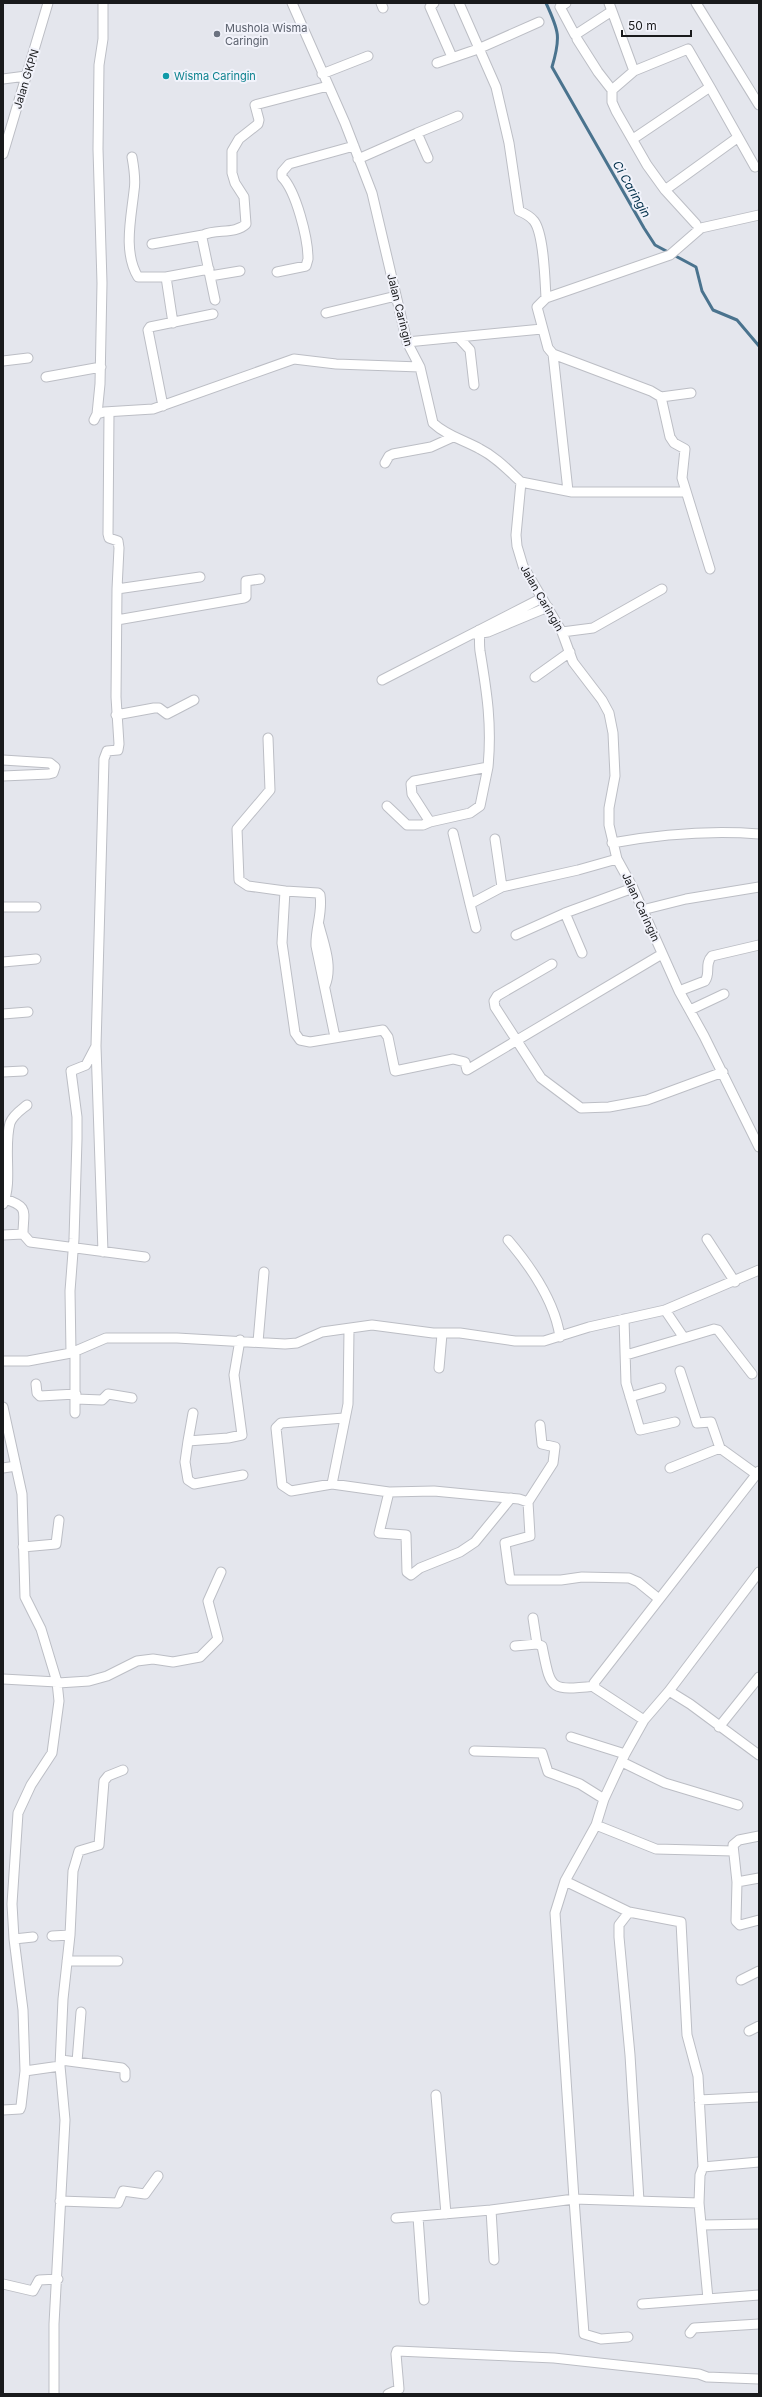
<svg xmlns="http://www.w3.org/2000/svg" width="762" height="2397" font-family="Inter,sans-serif">
  <style>
    .lines { fill: none; stroke-linecap: round; stroke-linejoin: round }
    .stream { stroke: #4a738e; stroke-width: 3 }
    .minor-casing { stroke: #bcbec5; stroke-width: 11 }
    .minor { stroke: #fff; stroke-width: 9 }
    .worship-dot { fill: #6b7280; stroke: #f2f3fb; stroke-width: 1.5 }
    .culture-dot { fill: #0f9aa8; stroke: #f2f3fb; stroke-width: 1.5 }
    .labels { text-anchor: middle; dominant-baseline: central; stroke-width: 4; stroke-linejoin: round; paint-order: stroke }
    .worship-label { font-size: 11px; fill: #5b616d; stroke: #f2f3fb; text-anchor: start }
    .culture-label { font-size: 11px; fill: #0d838f; stroke: #f2f3fb; text-anchor: start }
    .street-label { font-size: 11px; fill: #191a1c; stroke: #f2f3fb }
    .water-label { font-size: 12px; font-style: italic; fill: #002f49; stroke: #f2f3fb }
  </style>
  <rect width="100%" height="100%" fill="#e4e6ed"/>
  <g class="lines">
    <path class="stream" d="M 546,3 C 559,31 561,37 552,67 L 644,228 L 655,245 L 696,267 L 702,291 L 713,310 L 737,320 L 759,346"/>
    <g class="minor-casing">
      <path id="minor" d="M 292,3 L 345,123 L 372,193 L 407,342 L 420,367 L 433,423 C 447,436 464,440 480,449 C 496,457 508,470 521,482 L 516,535 L 517,546 L 523,566 L 562,632 L 573,662 L 602,700 L 609,713 L 613,733 L 615,776 L 609,808 L 609,825 L 617,859 L 633,888 L 679,991 L 704,1036 L 759,1147
        M 381,3 L 383,8
        M 434,3 L 430,7 L 452,57
        M 459,3 L 496,87 L 509,143 L 519,211 C 524,213 530,216 534,221 C 544,234 545,281 546,298 L 537,307 L 548,348 L 553,354 L 651,391 L 661,397 L 670,437 L 674,443 L 685,449 L 682,478 L 710,569
        M 566,3 L 560,7 L 575,35 L 612,11
        M 609,3 L 634,71 L 612,90 L 612,102 L 616,111 L 647,165 L 665,190 L 737,138
        M 696,3 L 759,105
        M 577,39 L 598,72 L 612,90
        M 437,63 L 478,49 L 539,22
        M 634,71 L 688,49 L 710,87
        M 322,74 L 368,56
        M 3,79 L 26,76
        M 417,133 L 458,116
        M 633,139 L 710,87 L 755,167
        M 3,154 L 48,3
        M 132,157 C 134,168 136,180 134,191 C 131,219 123,252 138,277 L 166,277 L 209,269
        M 358,159 L 417,133 L 428,158
        M 665,190 L 696,224
        M 152,244 L 203,235
        M 277,272 L 306,266 L 308,259 C 308,238 296,191 282,177 L 282,172 L 289,164 L 354,146
        M 210,276 L 240,271
        M 166,277 L 173,323
        M 546,298 L 670,255 L 701,228 L 759,215
        M 215,300 L 202,238 L 203,235 C 216,229 236,234 246,224 L 244,197 L 235,183 L 232,173 L 232,151 L 239,139 L 258,124 L 259,120 L 255,105 L 328,86
        M 326,313 L 396,296
        M 459,338 L 470,350 L 474,385
        M 407,342 L 542,329
        M 553,354 L 568,491
        M 3,361 L 28,358
        M 46,377 L 101,367
        M 661,397 L 691,393
        M 163,406 L 148,330 L 150,327 L 213,314
        M 97,414 L 100,384 L 102,283 L 98,149 L 99,65 L 103,39 L 103,3
        M 94,420 L 97,414 L 104,412 L 153,409 L 294,359 L 336,364 L 420,367
        M 385,463 L 389,456 L 393,454 L 431,447 L 453,437
        M 521,482 L 572,492 L 686,492
        M 117,589 L 200,577
        M 117,620 L 244,598 L 246,597 L 246,581 L 260,579
        M 479,630 C 480,637 479,644 480,651 C 487,693 492,725 488,767
        M 562,632 L 593,628 L 662,589
        M 475,634 L 488,632 L 548,607
        M 535,677 L 570,652
        M 382,680 L 542,598
        M 116,715 L 154,708 L 159,708 L 167,714 L 194,700
        M 268,738 L 270,790 L 237,829 L 239,880 L 248,886 L 285,891 L 282,943 L 295,1033 L 300,1040 L 310,1042 L 383,1030 L 388,1037 L 395,1071 L 453,1059 L 465,1062 L 467,1070 L 662,954
        M 3,760 L 50,763 L 55,767 L 53,773 L 49,774 L 3,776
        M 488,767 L 480,806 L 470,813 L 430,822 L 412,794 L 411,784 L 414,781 Z
        M 387,806 L 407,825 L 423,825 L 430,822
        M 453,833 L 470,904 L 502,887 L 578,870 L 617,859
        M 495,839 L 502,887
        M 612,843 C 662,834 709,830 759,834
        M 285,891 L 318,893 L 320,895 C 323,913 315,929 316,946 L 335,1037
        M 470,904 L 476,928
        M 3,907 L 36,907
        M 642,910 L 686,899 L 759,887
        M 319,925 C 324,945 333,966 325,986
        M 516,935 L 565,913
        M 582,953 L 565,913 L 633,888
        M 3,962 L 36,959
        M 552,964 L 497,996 L 494,1001 L 495,1007 L 541,1078 L 581,1108 L 609,1107 L 647,1100 L 723,1072
        M 679,991 L 705,981 C 711,973 704,964 712,956 L 759,945
        M 690,1010 L 724,994
        M 3,1014 L 28,1012
        M 96,1046 L 103,1252
        M 3,1072 L 23,1071
        M 5,1199 C 30,1207 23,1212 23,1234 L 30,1242 L 145,1257
        M 3,1204 C 13,1182 3,1148 10,1123 C 13,1115 21,1110 27,1105
        M 3,1235 L 23,1234
        M 707,1239 L 735,1282
        M 508,1240 C 531,1267 555,1302 560,1337
        M 665,1310 L 684,1338 L 714,1329 L 718,1330 L 752,1374
        M 624,1319 L 626,1383 L 640,1430 L 675,1422
        M 240,1340 L 234,1375 L 242,1435 L 228,1438 L 188,1441 L 185,1462 L 188,1480 L 194,1484 L 243,1475
        M 258,1342 L 264,1272
        M 75,1351 L 75,1413
        M 71,1353 L 70,1291 L 74,1239 L 77,1139 L 77,1117 L 71,1071 L 86,1065 L 96,1046 L 104,759 L 107,751 L 118,750 L 119,744 L 116,697 L 117,589 L 119,548 L 118,541 L 109,538 L 108,534 L 109,413
        M 626,1355 L 684,1338
        M 3,1361 L 28,1361 L 71,1353 L 106,1338 L 177,1338 L 285,1344 L 297,1343 L 322,1332 L 372,1325 L 433,1333 L 460,1333 L 515,1341 L 544,1341 L 589,1327 L 665,1310 L 759,1270
        M 439,1368 L 442,1334
        M 680,1371 L 697,1423 L 711,1422 L 720,1448 L 756,1474
        M 36,1384 L 37,1393 L 40,1396 L 76,1394
        M 630,1397 L 661,1388
        M 76,1399 L 102,1400 L 108,1394 L 132,1398
        M 3,1407 L 22,1494 L 25,1597 L 41,1629 L 57,1682 L 59,1701 L 52,1753 L 31,1785 L 18,1813 L 12,1904 L 14,1939 L 23,2010 L 25,2071 L 21,2106 L 20,2109 L 3,2110
        M 344,1418 L 281,1423 L 276,1428 L 282,1485 L 291,1491 L 332,1484 L 389,1492 L 434,1491 L 519,1499 L 528,1502
        M 540,1425 L 542,1444 L 555,1447 L 553,1463 L 528,1502 L 530,1536 L 505,1543 L 510,1580 L 561,1580 L 582,1577 L 629,1578 L 638,1582 L 659,1599
        M 188,1441 L 193,1413
        M 3,1468 L 16,1466
        M 670,1468 L 720,1448
        M 332,1484 L 348,1404 L 349,1330
        M 389,1492 L 379,1533 L 406,1535 L 407,1572 L 411,1575 L 420,1568 L 460,1552 L 475,1542 L 511,1498
        M 23,1547 L 56,1544 L 59,1520
        M 759,1572 L 669,1691 L 690,1704 L 759,1755
        M 537,1644 L 542,1646 C 551,1690 549,1691 595,1686
        M 515,1646 L 537,1644 L 533,1618
        M 3,1679 L 57,1682
        M 58,1683 L 89,1681 L 107,1676 L 137,1661 L 153,1659 L 173,1662 L 200,1657 L 218,1639 L 208,1601 L 221,1572
        M 669,1691 L 644,1720 L 595,1688 L 594,1683 L 759,1471
        M 644,1720 L 625,1754 L 604,1799 L 596,1825 L 565,1881 L 555,1913 L 574,2199 L 699,2203 L 708,2299
        M 719,1727 L 759,1677
        M 571,1737 L 625,1754
        M 474,1751 L 542,1753 L 548,1772 L 580,1784 L 604,1799
        M 622,1762 L 665,1783 L 738,1805
        M 596,1825 L 656,1849 L 733,1851
        M 759,1836 L 739,1840 L 733,1845 L 737,1882 L 736,1921 L 740,1925 L 759,1920
        M 565,1881 L 629,1912 L 681,1922 L 687,2035 L 698,2076 L 703,2167 L 700,2175 L 699,2203
        M 737,1882 L 759,1878
        M 629,1912 L 619,1925 L 619,1937 L 630,2055 L 639,2201
        M 52,1936 L 70,1935
        M 14,1939 L 33,1937
        M 67,1961 L 118,1961
        M 741,1980 L 759,1971
        M 749,2031 L 759,2026
        M 61,2060 L 122,2068 L 125,2071 L 125,2077
        M 77,2062 L 81,2012
        M 25,2071 L 60,2066
        M 436,2095 L 446,2214
        M 699,2100 L 759,2097
        M 703,2167 L 759,2162
        M 60,2201 L 118,2203 L 123,2191 L 145,2194 L 158,2176
        M 418,2217 L 424,2300
        M 396,2218 L 491,2210
        M 702,2225 L 759,2224
        M 494,2260 L 491,2210 L 574,2199 L 584,2334 L 601,2339 L 628,2337
        M 3,2284 L 33,2291 L 39,2280 L 58,2279
        M 642,2304 L 759,2295
        M 690,2333 L 694,2328 L 759,2324
        M 54,2394 L 54,2324 L 65,2120 L 60,2066 L 63,1999 L 70,1935 L 73,1871 L 79,1851 L 99,1845 L 104,1781 L 108,1776 L 123,1770
        M 388,2394 L 399,2389 L 396,2354 L 397,2351 L 554,2358 L 699,2374 L 707,2377 L 759,2379"/>
    </g>
    <use href="#minor" class="minor"/>
  </g>
  <circle class="worship-dot" cx="217" cy="34" r="4"/>
  <circle class="culture-dot" cx="166" cy="76" r="4"/>
  <g class="labels">
    <g class="worship-label">
      <text x="225" y="28">Mushola Wisma<tspan x="225" dy="13">Caringin</tspan></text>
    </g>
    <g class="culture-label">
      <text x="174" y="76">Wisma Caringin</text>
    </g>
    <g class="street-label">
      <text transform="translate(26 79) rotate(-73)">Jalan GKPN</text>
      <text transform="translate(400 310) rotate(76)">Jalan Caringin</text>
      <text transform="translate(542 598) rotate(60)">Jalan Caringin</text>
      <text transform="translate(641 907) rotate(65)">Jalan Caringin</text>
    </g>
    <g class="water-label">
      <text transform="translate(632 189) rotate(60)">Ci Caringin</text>
    </g>
  </g>
  <rect width="762" height="2397" fill="none" stroke="#191a1c" stroke-width="8"/>
  <path d="M622 30v6h69v-6" fill="none" stroke="#191a1c" stroke-width="2"/>
  <text x="628" y="30" font-size="12" fill="#191a1c" stroke="#f2f3fb" stroke-width="3" paint-order="stroke">50 m</text>
</svg>
